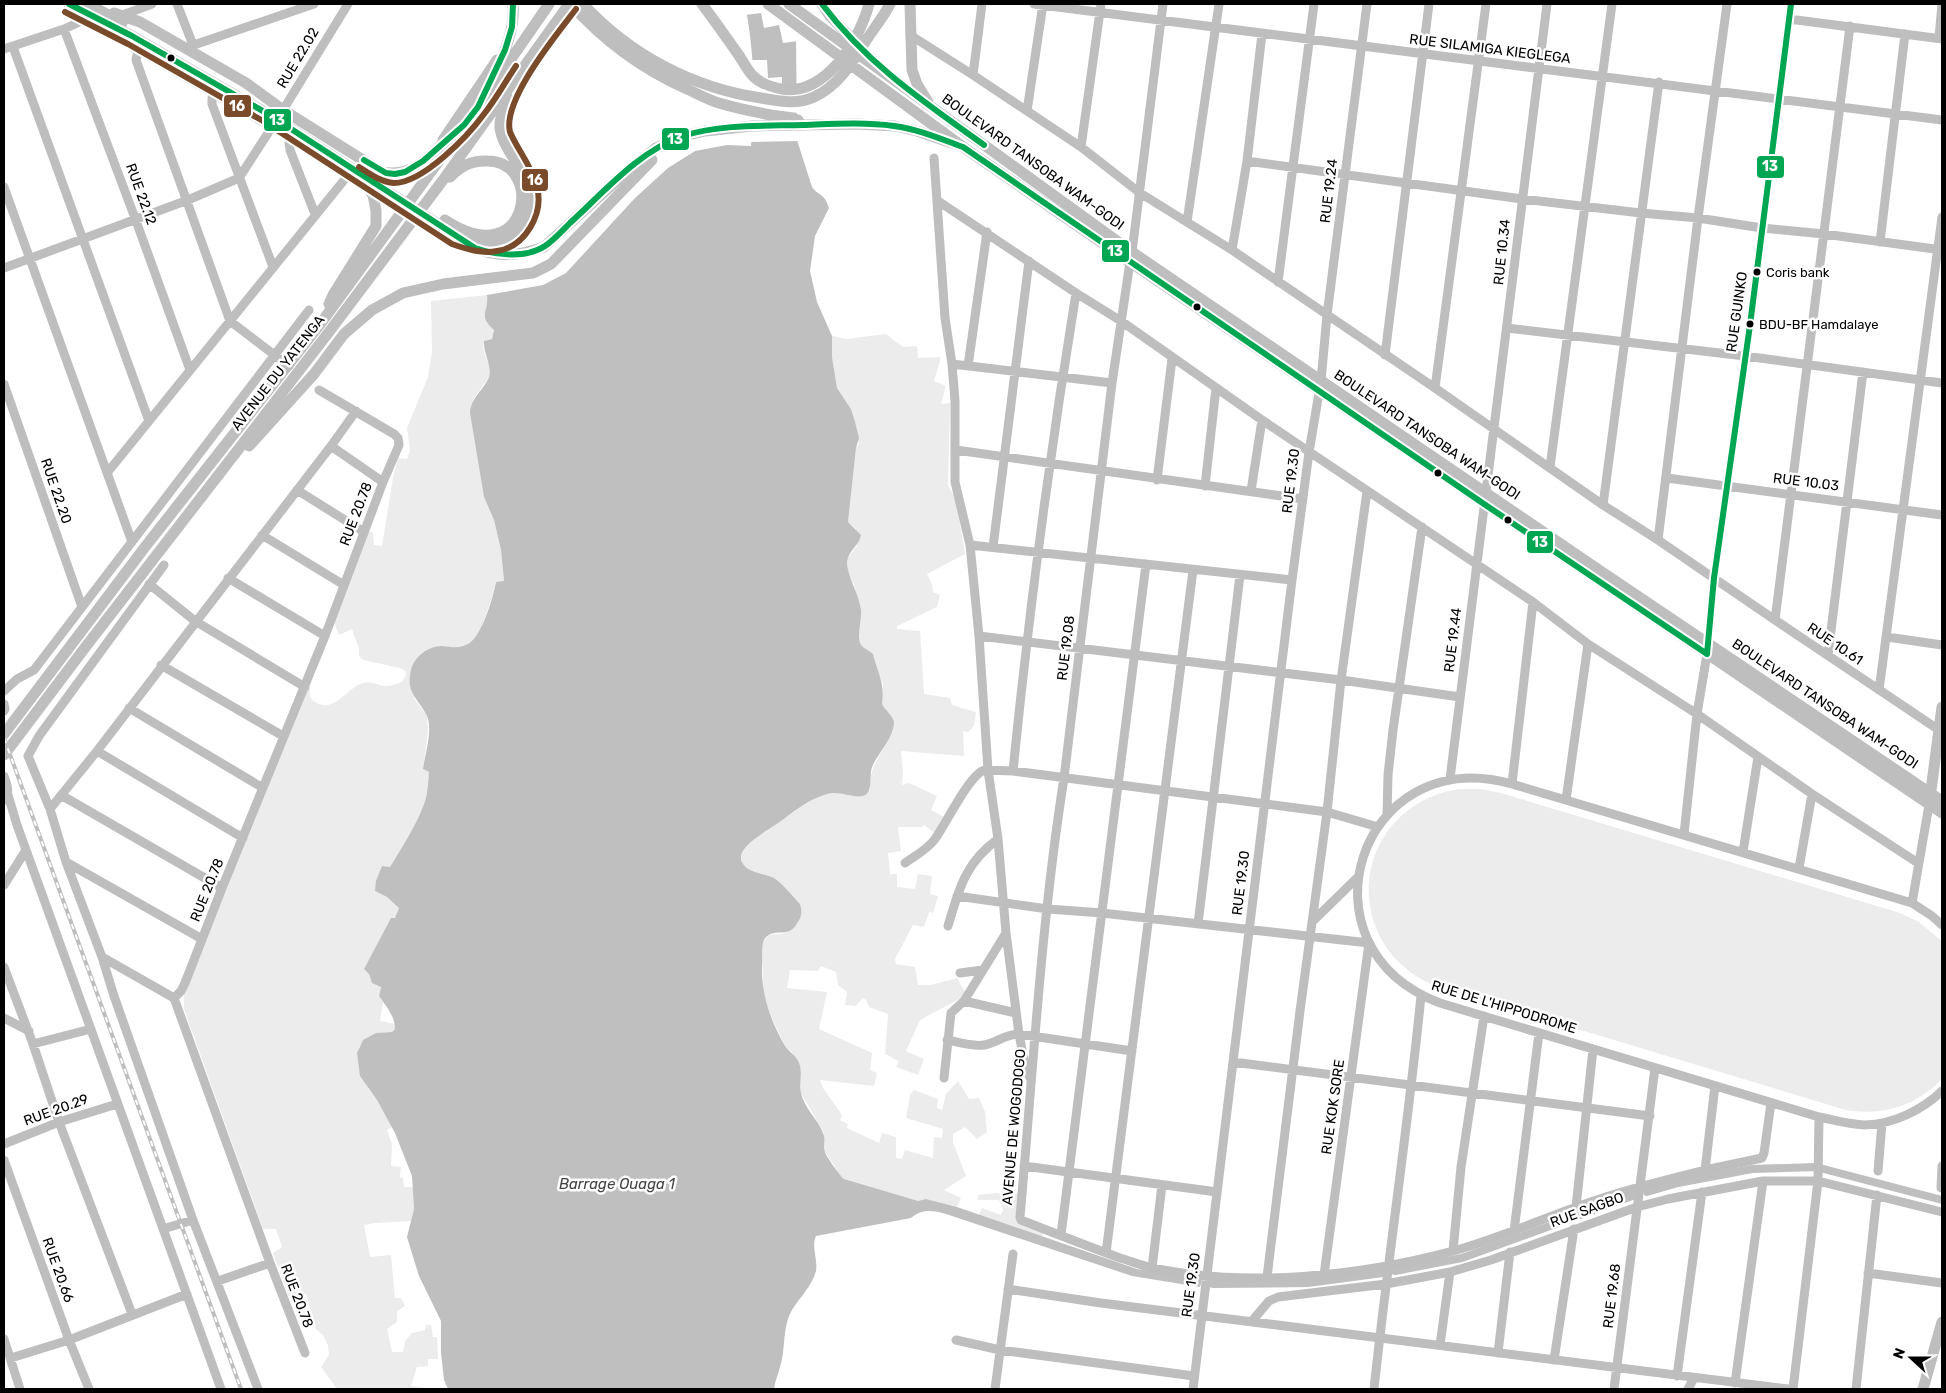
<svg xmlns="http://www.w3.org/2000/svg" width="1946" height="1393" font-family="Rubik,sans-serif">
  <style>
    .green { fill: #ececec }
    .water { fill: #bfbfbf }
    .pier { fill: #fff }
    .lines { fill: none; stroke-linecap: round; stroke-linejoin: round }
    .canal { stroke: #bfbfbf; stroke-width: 8 }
    .minor { stroke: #bebebe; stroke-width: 9 }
    .major { stroke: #bebebe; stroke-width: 11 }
    .rail-casing { stroke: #bebebe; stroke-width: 4 }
    .rail { stroke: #fff; stroke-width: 2; stroke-dasharray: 5.5; stroke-linecap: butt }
    .bus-1-casing { stroke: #fff; stroke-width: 10 }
    .bus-2-casing { stroke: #fff; stroke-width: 10 }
    .bus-1 { stroke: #00a651; stroke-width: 6 }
    .bus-2 { stroke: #7a4b2a; stroke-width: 6 }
    .bus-dot { fill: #000; stroke: #fff; stroke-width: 2 }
    .labels { text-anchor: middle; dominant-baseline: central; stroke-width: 5; stroke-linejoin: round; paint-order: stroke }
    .bus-label { font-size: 13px; fill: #000; stroke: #fff; text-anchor: start }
    .street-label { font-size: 14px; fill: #000; stroke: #fff }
    .water-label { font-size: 15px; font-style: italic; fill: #444; stroke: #fff }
    .line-badge { stroke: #fff; stroke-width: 2 }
    .badge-label { font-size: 14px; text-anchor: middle; font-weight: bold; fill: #fff }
  </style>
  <rect width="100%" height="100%" fill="#fff"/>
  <path class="green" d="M 487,295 L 488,302 L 484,316 L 494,330 L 492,339 L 484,341 L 483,348 L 489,367 L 489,377 L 473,400 L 484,497 L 494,520 L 501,550 L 504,582 L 496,582 C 494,591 491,600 488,609 C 481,629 473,654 446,647 L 414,698 L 427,716 L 428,731 L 423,769 L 429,772 C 428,782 428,794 424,804 C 416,826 402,847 390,867 L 382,866 L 375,891 L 387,897 L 399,908 L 395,919 L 391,919 L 364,969 L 381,987 L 379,996 L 383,1002 L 380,1021 L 395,1024 L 395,1029 L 392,1032 C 378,1032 366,1035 359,1047 L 366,1085 L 377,1100 L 392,1127 L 387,1130 L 392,1144 L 391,1166 L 401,1167 L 400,1177 L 403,1178 L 404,1187 L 413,1187 L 414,1209 L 411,1221 L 375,1223 L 364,1225 L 370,1257 L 391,1255 L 395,1298 L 401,1298 L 405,1306 L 397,1311 L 397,1322 L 387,1329 L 392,1352 L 403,1352 L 405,1341 L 412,1333 L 425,1330 L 426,1325 L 431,1325 L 433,1337 L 437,1337 L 438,1359 L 428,1359 L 428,1366 L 417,1367 L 411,1386 L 435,1389 L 337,1389 L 321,1367 L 329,1355 L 328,1345 L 323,1335 L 316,1329 L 306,1294 L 289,1297 L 273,1253 L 282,1247 L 276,1229 L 263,1229 L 184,1009 L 184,994 L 285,739 L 307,689 L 310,689 C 309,694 310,699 315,702 C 335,714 346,688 363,683 C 372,680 378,686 387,686 C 392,686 397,683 402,682 L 406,675 L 405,671 L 400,668 L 363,660 L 359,656 L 359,649 L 352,629 L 339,635 L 333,620 L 367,531 L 373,532 L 374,545 L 382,546 L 393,478 L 398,458 L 407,459 L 410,450 L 407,428 L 428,377 L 432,352 L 431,301 Z
    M 886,334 L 903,347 L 917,346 L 918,358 L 941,357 L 934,381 L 946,386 L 941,404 L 950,403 L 948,486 L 956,499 L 965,554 L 927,574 L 932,584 L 933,592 L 940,595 L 937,607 L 897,626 L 897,629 L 920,631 L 924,694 L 950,698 L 952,705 L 976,712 L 974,726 L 968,732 L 963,731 L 964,756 L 901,751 L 903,772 L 902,785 L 909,783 L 937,796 L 931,810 L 948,819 L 937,835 L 924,825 L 922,827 L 898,827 L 901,851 L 888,853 L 890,874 L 897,874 L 897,887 L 915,889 L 918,874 L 932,876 L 930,894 L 938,896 L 933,913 L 929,912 L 924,927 L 913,925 L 895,959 L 896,964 L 915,967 L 918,985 L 931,985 L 957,978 L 967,995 L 920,1020 L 906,1051 L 924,1059 L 918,1075 L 896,1067 L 899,1061 L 885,1054 L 888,1014 L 869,1007 L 866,1000 L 863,998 L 856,1006 L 845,1005 L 847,992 L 838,985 L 836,972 L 821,966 L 818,971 L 790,970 L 787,988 L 827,992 L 819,1029 L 872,1053 L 870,1070 L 877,1073 L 874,1086 L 820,1080 L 823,1088 L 842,1115 L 840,1120 L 848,1124 L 847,1128 L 879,1143 L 882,1133 L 896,1137 L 896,1158 L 902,1159 L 905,1150 L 933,1158 L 934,1137 L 942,1138 L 943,1129 L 906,1118 L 910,1095 L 914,1090 L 938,1099 L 937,1108 L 942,1110 L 946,1094 L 958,1081 L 969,1099 L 979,1098 L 985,1112 L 987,1132 L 977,1139 L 965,1127 L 953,1134 L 953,1142 L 966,1176 L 944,1190 L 961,1198 L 957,1207 L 926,1199 L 918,1201 L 872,1189 L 844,1179 L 839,1175 L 834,1165 L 825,1152 L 824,1133 L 801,1093 L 801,1070 L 792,1052 L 786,1048 L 771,1016 L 764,996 L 763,984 L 762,944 C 770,929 774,937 785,933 C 798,929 804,915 800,904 C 791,896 782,882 772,877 C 762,873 747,873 742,862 C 736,847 769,829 779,822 C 796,812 809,797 829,793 C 838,791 847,797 855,795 C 860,795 865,792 870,790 C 869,766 880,758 889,738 C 892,732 892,724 893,718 L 882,704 L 883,684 L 877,670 L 873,654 L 861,646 L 859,640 L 854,584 L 848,573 L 847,559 L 857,546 L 856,529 L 848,522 L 856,448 L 859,444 L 851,409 L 837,388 L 832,357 L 832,336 L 847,339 Z
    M 1459,789 L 1480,789 L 1501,793 L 1900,913 L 1919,922 L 1942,941 L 1942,1079 C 1916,1106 1883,1116 1846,1110 L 1438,987 C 1335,947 1351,806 1459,789 Z
    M 1019,1192 L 1017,1221 L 1044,1231 L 1042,1237 L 979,1215 L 982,1208 L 1001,1215 L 1003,1210 L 999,1200 L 978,1200 L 978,1195 L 998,1193 L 1008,1197 Z"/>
  <path class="water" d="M 745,4 L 791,4 L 796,35 L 797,140 L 812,187 C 819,197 824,192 829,208 L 815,236 L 810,271 L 817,302 L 832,336 L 832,357 L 837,388 L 851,409 L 855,422 L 859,438 L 856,448 L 848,522 L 861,535 C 859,546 848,551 847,562 C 847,576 859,594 861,610 C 862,621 856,636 861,645 C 864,649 869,650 873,654 C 878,674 885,683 882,704 C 885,710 894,716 894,723 C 893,739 878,753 872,767 C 869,776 873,791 865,795 C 856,800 839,790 827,794 C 809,799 796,810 781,821 C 772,828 734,847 742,862 C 747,873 763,873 772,877 C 782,882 792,896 800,904 C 802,911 802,916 798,922 C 788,940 777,927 766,937 C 760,943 763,958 762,966 C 761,994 771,1022 785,1046 C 789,1052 796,1055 799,1063 C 803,1073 799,1083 801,1093 C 804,1108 818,1119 823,1133 C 826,1139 823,1146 825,1152 C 826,1156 840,1176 844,1179 L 918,1201 L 926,1199 L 957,1207 L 1137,1269 L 1202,1280 L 1200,1287 L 1132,1276 L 946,1214 C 932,1210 922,1209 911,1218 L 816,1236 C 811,1247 818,1259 816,1271 C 812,1286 800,1297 792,1310 C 782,1327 786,1349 780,1367 C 778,1375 775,1381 774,1389 L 448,1389 L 444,1380 L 441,1353 L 441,1321 L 419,1276 L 407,1237 L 414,1209 L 412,1176 L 395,1133 L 377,1100 L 360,1076 L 357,1053 L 363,1040 L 376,1033 L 392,1032 L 395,1029 C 395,1016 386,1006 379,996 L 381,987 L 372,983 L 369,974 L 364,969 L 391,918 L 395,918 L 399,908 L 387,897 L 375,891 L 376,881 L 382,866 L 390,867 C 402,847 416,826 424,804 C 428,794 428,782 429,772 L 423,769 C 425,754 433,730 427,716 C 419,699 405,693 411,670 C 414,657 428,646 442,646 C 452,647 459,649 468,644 C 482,636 493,598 496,582 L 504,581 L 501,550 L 494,520 L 484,497 L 470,413 C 471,397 484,390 489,377 C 492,365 483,353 484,341 L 492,339 L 494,330 C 477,314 489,314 487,295 L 543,285 L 566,273 L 635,198 L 668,168 L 695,151 L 727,145 L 751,146 C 756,98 754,51 745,4 Z"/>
  <path class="pier" d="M 743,4 L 792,4 L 798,41 L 783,43 L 779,25 L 764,28 L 761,13 L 745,15 Z
    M 751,60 L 767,60 L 768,78 L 782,77 L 782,86 L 798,86 L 798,113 L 751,107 Z
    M 751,109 L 799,117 L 799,141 L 749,142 Z"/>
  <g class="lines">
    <path class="canal" d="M 1647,1192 L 1678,1183 L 1752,1169 L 1816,1167 L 1942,1200
      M 1395,1271 L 1462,1258 L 1635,1195
      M 1213,1284 L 1308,1283 L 1383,1273"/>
    <path class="minor" d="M 177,4 L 193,45
      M 1034,4 L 1942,120
      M 120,16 L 152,4
      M 1789,19 L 1942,39
      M 64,29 L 135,218 L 190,370
      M 910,35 L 973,75 L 1081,147 L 1140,193 L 1232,250 L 1435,388 L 1603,505 L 1658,540 L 1775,620 L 1942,732
      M 1939,38 L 1942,4
      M 13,47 L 149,421
      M 185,48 L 314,4
      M 4,49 L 64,29 L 86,19
      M 138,50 L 136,60 L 230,321 L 289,366
      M 973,75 L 982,4
      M 215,93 L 212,98 L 212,104 L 273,267
      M 1027,111 L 1043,4
      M 292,138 L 289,143 L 290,150 L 315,214
      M 1081,147 L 1101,4
      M 934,158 L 945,318 L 952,364 L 955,401 L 955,482 L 970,545 L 979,636 L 988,770 L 998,839 L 1006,933 L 1019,1034 L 1025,1065 L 1030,1078
      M 1247,161 L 1522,199 L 1641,213 L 1698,218 L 1762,228 L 1824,234 L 1942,250
      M 4,187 L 132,542
      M 938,201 L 1076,293 L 1121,321 L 1262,420 L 1533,602 L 1588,644 L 1697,714 L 1812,794 L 1918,863
      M 1187,222 L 1219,4
      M 1880,242 L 1905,34
      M 1232,250 L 1247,161 L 1262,34
      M 1132,252 L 1163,4
      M 1130,262 L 1112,383 L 1064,778 C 1041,923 1033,1071 1020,1217 L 1021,1220 C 1054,1233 1087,1246 1120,1258 C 1131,1261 1142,1266 1153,1268 C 1248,1288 1359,1276 1453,1251 C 1494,1240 1534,1222 1574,1208 C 1617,1192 1661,1181 1705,1170 L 1715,1086
      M 4,268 L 188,200 L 239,178 L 283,110 L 348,4
      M 1278,282 L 1314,4
      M 1507,328 L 1745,356 L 1942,383
      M 1385,355 L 1429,4
      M 952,364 L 1112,383
      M 968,366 L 987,232
      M 4,384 L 82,607
      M 1435,388 L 1486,4
      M 331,446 L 383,482
      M 956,450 L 1303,499
      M 1550,467 L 1612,4
      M 107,473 L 349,174
      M 1667,478 L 1942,515
      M 1157,480 L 1172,359
      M 1205,486 L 1216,388
      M 297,490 L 364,532
      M 1251,491 L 1262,420
      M 1603,505 L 1659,82
      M 262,535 L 344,585
      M 1658,540 L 1698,218 L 1727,4
      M 970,545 L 1292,580
      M 993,547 L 1029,261
      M 164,565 L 39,736 L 28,756 L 50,809 L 66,862 L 102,957 L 114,996 L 193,1220 L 258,1389
      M 228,578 L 325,636
      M 149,584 L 195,621 L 305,687
      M 1775,620 L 1850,26
      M 979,636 L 1341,680 L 1460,697
      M 1887,637 L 1942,645
      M 1828,655 L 1863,372
      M 161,665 L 283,736
      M 1879,690 L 1942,217
      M 4,691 L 17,679 L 34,670 L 309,310
      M 4,704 L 5,709 L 4,711
      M 129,708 L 263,788
      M 97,751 L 243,838
      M 1013,771 C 1029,611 1050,452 1076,293
      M 4,776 C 7,784 10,792 5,800
      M 1450,779 L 1547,4
      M 1512,784 L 1533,602
      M 8,795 L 17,825 L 221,1389
      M 61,795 L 222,888
      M 1566,800 L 1588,644
      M 50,809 L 97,751 L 331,446 L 356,411
      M 1387,815 L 1388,775 L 1393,730 L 1422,527
      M 1684,834 L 1697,714 L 1707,654 L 1714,578 L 1750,325 L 1791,4
      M 1743,852 L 1758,757
      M 66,862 L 202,939
      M 905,863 C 915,856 928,849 935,839 C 946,824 970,773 985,770 L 1013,771 L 1327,812 L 1378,827
      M 1799,868 L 1812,794
      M 4,885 L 26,850
      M 957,896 L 1048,909 L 1102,913 L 1369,943 L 1324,1275
      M 1912,903 L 1929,805
      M 1313,921 L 1359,876
      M 1198,924 L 1240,575
      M 1942,925 L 1932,916 L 1912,903 L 1512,784 C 1360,741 1292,947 1440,1003 L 1819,1117 C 1834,1120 1850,1125 1865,1125 C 1894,1124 1922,1110 1942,1091
      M 948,926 C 959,889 965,863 998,839
      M 102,957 L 174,998
      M 4,967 L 33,1044 L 59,1122 L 132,1314
      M 960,973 L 983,970
      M 174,998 L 181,991 L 185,983 L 222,888 L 325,636 L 383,482 L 399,445 L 398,438 L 394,434 L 319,390
      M 174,998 L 270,1263 L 305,1353
      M 964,1001 L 1006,933
      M 4,1018 L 29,1031
      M 947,1040 C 958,1042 972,1047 984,1045 C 997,1043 1005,1034 1019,1034 L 1132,1051
      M 33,1044 L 91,1029
      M 1233,1062 L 1650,1116
      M 944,1078 L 951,1013 L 964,1001 L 1016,1013
      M 4,1144 L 59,1122 L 117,1104
      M 4,1160 L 69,1340 L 89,1389
      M 1024,1166 L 1217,1192
      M 1705,1170 L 1762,1158 L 1764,1153 L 1771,1103
      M 1878,1171 L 1882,1123
      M 1941,1188 L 1942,1166
      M 1576,1207 L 1593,1049
      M 163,1229 L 193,1220
      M 1514,1231 L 1539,1033
      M 1061,1235 L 1146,564
      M 1453,1251 L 1461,1167 L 1484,1016
      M 1106,1253 L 1193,570
      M 1152,1268 L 1162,1185
      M 1868,1273 L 1942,1283
      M 1267,1277 L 1300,1011 L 1327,812 L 1341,680 L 1367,491
      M 218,1281 L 270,1263
      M 1008,1289 L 1101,1303 L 1788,1389
      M 1252,1321 L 1269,1301 L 1278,1297 L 1386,1284 L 1450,1272 L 1491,1260 L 1637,1207 L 1668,1199 L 1763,1181 L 1818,1181 L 1942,1212
      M 4,1339 L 20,1389
      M 956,1340 L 1000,1350 L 1194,1376
      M 1440,1345 L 1450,1272
      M 1498,1353 L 1510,1252
      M 11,1358 L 69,1340 L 187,1294
      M 1554,1360 L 1574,1229
      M 1677,1376 L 1702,1192
      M 1735,1383 L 1763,1181
      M 995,1389 L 1013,1254
      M 1193,1389 L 1292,580 L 1309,452 L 1321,381 L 1327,315 L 1367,4
      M 1374,1389 C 1388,1258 1408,1127 1421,996
      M 1614,1389 L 1655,1068
      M 1688,1389 L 1694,1378
      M 1793,1389 L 1818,1181 L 1819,1117
      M 1856,1389 L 1877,1195"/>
    <path class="major" d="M 69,4 L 132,36 L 268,114 L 475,248 C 499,258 520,256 544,247 L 625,173 L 656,148 L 683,136 L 705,131 L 752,126 L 857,124 L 895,126 L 917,131 L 952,143
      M 89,4 L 122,23
      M 571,4 C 604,41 642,69 687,89 C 698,94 708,100 719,103 C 745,111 771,115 798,120
      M 583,4 C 630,55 693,88 761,98 C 778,101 797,105 814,97 C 839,86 853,61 867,39 C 875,27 884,16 890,4
      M 702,4 C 714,20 726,37 738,54 C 743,61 747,70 753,76 C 759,82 769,86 777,88 C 823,100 859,42 869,4
      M 768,4 L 963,147 L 1130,262 L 1942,813
      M 789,4 L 1132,252 L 1596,568 L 1942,801
      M 822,4 L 830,16 L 858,45
      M 910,4 L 912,70 L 917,84 L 928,102
      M 114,13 L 140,22 L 246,83 L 283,110 L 382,172 C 413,178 430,156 450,136
      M 100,27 L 279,130
      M 496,71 C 506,50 515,27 513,4
      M 443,140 L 497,60
      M 445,220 C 529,275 545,162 488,161 C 472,160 461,166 450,177
      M 469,240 C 483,245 501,246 513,235 C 521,226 526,217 529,205 C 535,175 504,156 500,128 C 499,119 504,107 508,98
      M 329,304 L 333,295 L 376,226 L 376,211 L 373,195 L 366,185 L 350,174
      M 249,446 L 314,374 L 344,334 L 372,310 L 403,293 L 443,284 L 533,273 L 551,264 L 652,160
      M 4,734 L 145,547 L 321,323 L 473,114 L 549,4
      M 4,755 L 87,645 L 329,332 L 446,176 L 569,4
      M 1930,798 L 1942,707
      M 1923,1389 L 1942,1322"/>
    <g class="rail-casing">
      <path id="rail" d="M 4,738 L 241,1389"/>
    </g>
    <use href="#rail" class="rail"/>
    <g class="bus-1-casing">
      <path id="bus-1" d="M 69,4 L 132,36 L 268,114 L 475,248 C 495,255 525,259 545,246 C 554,240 562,231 570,223 C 603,193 640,150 683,136 C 720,124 765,126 803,125 C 833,124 864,122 894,126 C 918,129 941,139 963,147 L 1484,504 L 1707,654
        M 822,4 C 867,64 924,102 984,145
        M 364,160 L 386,173 L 395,174 L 405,172 L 423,161 L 464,125 L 478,107 L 505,50 L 512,27 L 513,4
        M 1707,654 L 1714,578 L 1750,325 L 1791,4"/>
    </g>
    <g class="bus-2-casing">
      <path id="bus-2" d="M 65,12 L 128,44 L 263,121 L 452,244 C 466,249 482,254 497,251 C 525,247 544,214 537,187 C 532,166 518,151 510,132 C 502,100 557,34 576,9
        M 359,167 C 370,174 381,182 394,183 C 423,183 468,136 484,114 C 496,99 505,82 516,66"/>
    </g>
    <use href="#bus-1" class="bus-1"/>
    <use href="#bus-2" class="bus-2"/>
  </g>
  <g class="bus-dot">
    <circle cx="171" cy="58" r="4.5"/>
    <circle cx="1757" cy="272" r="4.5"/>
    <circle cx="1197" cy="307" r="4.5"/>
    <circle cx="1750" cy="324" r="4.5"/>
    <circle cx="1438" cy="473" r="4.5"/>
    <circle cx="1508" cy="520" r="4.5"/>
  </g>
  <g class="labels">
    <g class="bus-label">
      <text x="1766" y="272">Coris bank</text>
      <text x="1759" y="324">BDU-BF Hamdalaye</text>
    </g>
    <g class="street-label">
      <text transform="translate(1490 49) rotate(7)">RUE SILAMIGA KIEGLEGA</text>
      <text transform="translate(298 58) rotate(-59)">RUE 22.02</text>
      <text transform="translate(1033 162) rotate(36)">BOULEVARD TANSOBA WAM-GODI</text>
      <text transform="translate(1329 191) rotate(-83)">RUE 19.24</text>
      <text transform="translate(141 194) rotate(70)">RUE 22.12</text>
      <text transform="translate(1502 252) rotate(-84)">RUE 10.34</text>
      <text transform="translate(1737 312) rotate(-82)">RUE GUINKO</text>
      <text transform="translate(278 373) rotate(-52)">AVENUE DU YATENGA</text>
      <text transform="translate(1427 435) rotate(34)">BOULEVARD TANSOBA WAM-GODI</text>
      <text transform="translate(1291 481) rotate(-83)">RUE 19.30</text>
      <text transform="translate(1806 482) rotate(7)">RUE 10.03</text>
      <text transform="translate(56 491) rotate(71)">RUE 22.20</text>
      <text transform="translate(356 514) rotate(-69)">RUE 20.78</text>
      <text transform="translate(1453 640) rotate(-83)">RUE 19.44</text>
      <text transform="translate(1835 644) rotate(34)">RUE 10.61</text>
      <text transform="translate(1066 648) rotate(-83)">RUE 19.08</text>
      <text transform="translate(1825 704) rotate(34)">BOULEVARD TANSOBA WAM-GODI</text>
      <text transform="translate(1241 883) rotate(-83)">RUE 19.30</text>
      <text transform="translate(207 890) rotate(-68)">RUE 20.78</text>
      <text transform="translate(1504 1007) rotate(17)">RUE DE L'HIPPODROME</text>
      <text transform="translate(1333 1107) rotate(-82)">RUE KOK SORE</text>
      <text transform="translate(56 1110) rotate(-20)">RUE 20.29</text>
      <text transform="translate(1014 1127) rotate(-85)">AVENUE DE WOGODOGO</text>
      <text transform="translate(1587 1210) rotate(-20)">RUE SAGBO</text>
      <text transform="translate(58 1270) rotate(70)">RUE 20.66</text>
      <text transform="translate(1191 1285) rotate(-82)">RUE 19.30</text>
      <text transform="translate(297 1296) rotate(69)">RUE 20.78</text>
      <text transform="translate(1612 1296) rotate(-83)">RUE 19.68</text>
    </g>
    <g class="water-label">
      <text x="617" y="1184">Barrage Ouaga 1</text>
    </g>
  </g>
  <g class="line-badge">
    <rect x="223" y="94" width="29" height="24" rx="5" fill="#7a4b2a"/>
    <rect x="263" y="108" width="29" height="24" rx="5" fill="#00a651"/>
    <rect x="661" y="127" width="29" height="24" rx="5" fill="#00a651"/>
    <rect x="1756" y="155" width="29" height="24" rx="5" fill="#00a651"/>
    <rect x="521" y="168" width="28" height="24" rx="5" fill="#7a4b2a"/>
    <rect x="1101" y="239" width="29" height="24" rx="5" fill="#00a651"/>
    <rect x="1526" y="530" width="28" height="24" rx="5" fill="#00a651"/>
  </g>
  <g class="badge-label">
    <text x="237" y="111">16</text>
    <text x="277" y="125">13</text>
    <text x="675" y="144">13</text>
    <text x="1770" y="171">13</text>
    <text x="535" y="185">16</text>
    <text x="1115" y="256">13</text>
    <text x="1540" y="547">13</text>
  </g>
  <rect width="1946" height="1393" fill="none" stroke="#000000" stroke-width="10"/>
  <g transform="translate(1911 1358) rotate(291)" stroke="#ffffff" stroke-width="4" paint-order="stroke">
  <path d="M0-4L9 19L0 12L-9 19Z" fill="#000000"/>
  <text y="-8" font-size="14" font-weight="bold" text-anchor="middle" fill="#000000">N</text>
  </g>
</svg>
